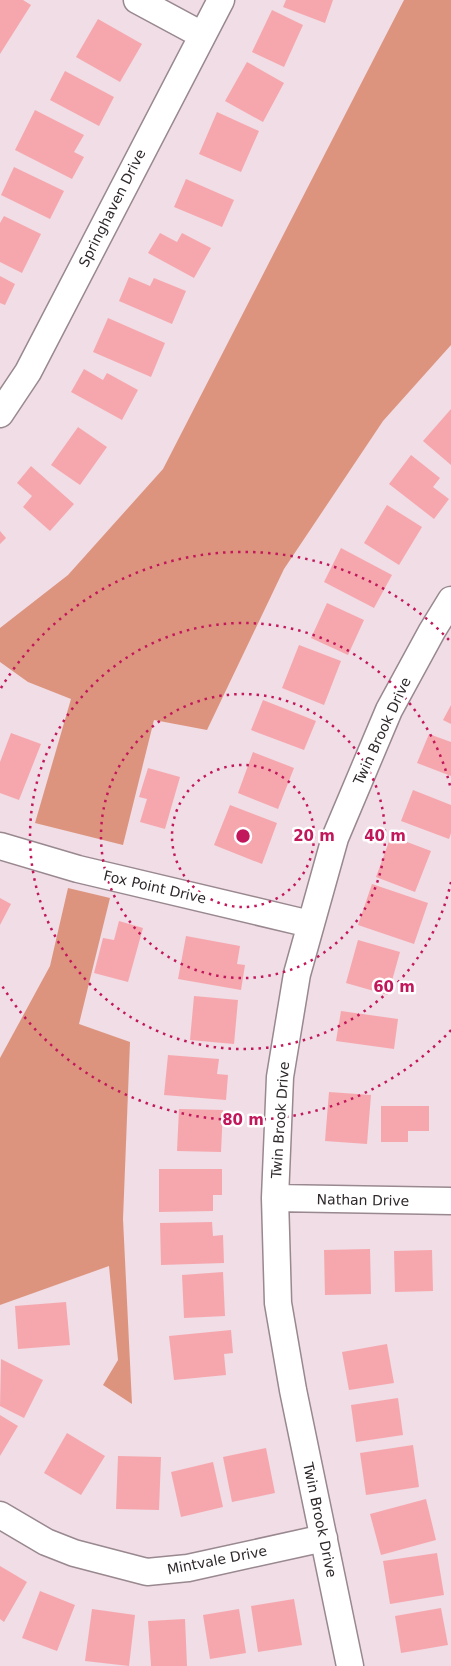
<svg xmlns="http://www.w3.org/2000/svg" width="451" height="1666" font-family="'DejaVu Sans',sans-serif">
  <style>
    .forest { fill: #dd947f }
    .building { fill: #f6a7ae }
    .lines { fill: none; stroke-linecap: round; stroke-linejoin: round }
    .minor-casing { stroke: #99888f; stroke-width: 29 }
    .minor { stroke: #fff; stroke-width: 26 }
    .ring { fill: none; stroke: #c2185b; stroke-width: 2.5; stroke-dasharray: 2.5 5 }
    .labels { text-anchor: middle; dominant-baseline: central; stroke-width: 5; stroke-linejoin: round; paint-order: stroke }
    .street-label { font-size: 14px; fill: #2f292c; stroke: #fff }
    .centre { fill: #c2185b; stroke: #fff; stroke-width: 2.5 }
    .ring-label { font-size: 15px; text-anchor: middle; font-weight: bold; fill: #c2185b; stroke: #fff; stroke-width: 5; stroke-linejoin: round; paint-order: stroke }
  </style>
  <rect width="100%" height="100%" fill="#f0dde5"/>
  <path class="forest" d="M 404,0 L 451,0 L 451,345 L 383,421 L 284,569 L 207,730 L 154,720 L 123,845 L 35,823 L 71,699 L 28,682 L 0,662 L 0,628 L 68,575 L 163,469 Z
    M 68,888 L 110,898 L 79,1024 L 130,1042 L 123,1219 L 132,1404 L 103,1385 L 118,1360 L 109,1266 L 0,1305 L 0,1058 L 50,966 Z"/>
  <path class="building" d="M 0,0 L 23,0 L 31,5 L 0,54 Z
    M 286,0 L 333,0 L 325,23 L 283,7 Z
    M 272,10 L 303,25 L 284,67 L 252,52 Z
    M 98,19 L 142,44 L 120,82 L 76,57 Z
    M 247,62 L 284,83 L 263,122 L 225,101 Z
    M 65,71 L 114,97 L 99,126 L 50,100 Z
    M 35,110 L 84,135 L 74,152 L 84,157 L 72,179 L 15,150 Z
    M 217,112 L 259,131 L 241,172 L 199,154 Z
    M 14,167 L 64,191 L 50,219 L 1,195 Z
    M 186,179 L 234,200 L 222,227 L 174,207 Z
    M 4,216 L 41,234 L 22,273 L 0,262 L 0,223 Z
    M 160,233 L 177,242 L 182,233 L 211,248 L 194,278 L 148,253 Z
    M 0,276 L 15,284 L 5,305 L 0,303 Z
    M 129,277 L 150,286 L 154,278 L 186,291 L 172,324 L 119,301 Z
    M 108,318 L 165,343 L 151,377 L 93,352 Z
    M 84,369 L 103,380 L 107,373 L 138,390 L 122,420 L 71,392 Z
    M 451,409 L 451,465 L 423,441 Z
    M 78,427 L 107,447 L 80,485 L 51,465 Z
    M 411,455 L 440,478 L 433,487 L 449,499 L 434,519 L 389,484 Z
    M 31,466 L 74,504 L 50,531 L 23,507 L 32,496 L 17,483 Z
    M 387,505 L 422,527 L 399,565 L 364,543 Z
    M 0,531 L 6,538 L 0,544 Z
    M 341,548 L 392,575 L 374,608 L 324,582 Z
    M 327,603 L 364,620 L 348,655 L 311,638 Z
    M 299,645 L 341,661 L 324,705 L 282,688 Z
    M 263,700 L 316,721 L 304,750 L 251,730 Z
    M 451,705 L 451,724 L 443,720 Z
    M 11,733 L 41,744 L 19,800 L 0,793 L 0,762 Z
    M 429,734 L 451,742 L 451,776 L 417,763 Z
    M 253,752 L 294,768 L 278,809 L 238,793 Z
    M 148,768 L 180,777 L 165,829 L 140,822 L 147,799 L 139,797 Z
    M 413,790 L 451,805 L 451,833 L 449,839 L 401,821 Z
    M 230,805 L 277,823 L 262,864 L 214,845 Z
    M 391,836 L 431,851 L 415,892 L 376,877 Z
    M 372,884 L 428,903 L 414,944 L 358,925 Z
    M 0,898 L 11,904 L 0,925 Z
    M 119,921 L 143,928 L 128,982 L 94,973 L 103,938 L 114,940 Z
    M 186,936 L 240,946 L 237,964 L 245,965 L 241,990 L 178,979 Z
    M 358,940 L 400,952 L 388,995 L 346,983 Z
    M 194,996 L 238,1000 L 234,1044 L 190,1040 Z
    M 341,1011 L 398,1019 L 394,1049 L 336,1041 Z
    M 168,1055 L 219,1059 L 217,1074 L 228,1075 L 226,1100 L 164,1095 Z
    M 329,1092 L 371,1095 L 367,1144 L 325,1141 Z
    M 381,1106 L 429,1106 L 429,1131 L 408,1131 L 408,1142 L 381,1142 Z
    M 179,1109 L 223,1110 L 221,1152 L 177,1151 Z
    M 159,1169 L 222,1169 L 222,1195 L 213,1195 L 213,1211 L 159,1212 Z
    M 212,1222 L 213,1236 L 223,1235 L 224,1263 L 161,1265 L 160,1223 Z
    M 370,1249 L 371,1294 L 325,1295 L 324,1250 Z
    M 432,1250 L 433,1291 L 395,1292 L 394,1251 Z
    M 223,1272 L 225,1316 L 184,1318 L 182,1275 Z
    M 66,1302 L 70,1345 L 18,1349 L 15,1306 Z
    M 231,1330 L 233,1353 L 224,1354 L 226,1375 L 174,1380 L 169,1336 Z
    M 387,1344 L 394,1383 L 349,1390 L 342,1352 Z
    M 1,1359 L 43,1380 L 24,1418 L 0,1406 Z
    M 398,1398 L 403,1435 L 356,1442 L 351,1405 Z
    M 0,1415 L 18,1426 L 0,1456 Z
    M 67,1433 L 105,1456 L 81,1495 L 44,1473 Z
    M 413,1445 L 419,1487 L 366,1495 L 360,1453 Z
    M 266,1448 L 275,1493 L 232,1502 L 223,1457 Z
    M 118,1456 L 161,1457 L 159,1510 L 116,1509 Z
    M 213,1462 L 223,1507 L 181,1517 L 171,1472 Z
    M 426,1499 L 436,1540 L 381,1555 L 370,1514 Z
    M 437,1553 L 444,1595 L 390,1604 L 383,1561 Z
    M 0,1566 L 27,1582 L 4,1622 L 0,1619 Z
    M 40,1591 L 75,1605 L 57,1651 L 22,1638 Z
    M 294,1599 L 302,1645 L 258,1652 L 251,1606 Z
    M 441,1608 L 448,1645 L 401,1653 L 395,1616 Z
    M 92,1609 L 135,1615 L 129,1666 L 85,1661 Z
    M 239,1609 L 246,1653 L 210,1659 L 203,1615 Z
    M 185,1619 L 187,1666 L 151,1666 L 148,1621 Z"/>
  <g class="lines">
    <g class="minor-casing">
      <path id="minor" d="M 137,0 L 202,35
        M 0,414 L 28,372 L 221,0
        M 0,846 L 78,869 L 310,924
        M 275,1198 L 451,1201
        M 0,1515 L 46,1542 L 74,1553 L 147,1572 L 188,1568 L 324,1538
        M 350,1666 L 293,1390 L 278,1303 L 275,1198 L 280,1077 L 297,974 L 335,838 L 389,710 L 432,631 L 451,600"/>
    </g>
    <use href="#minor" class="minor"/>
  </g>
  <g class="ring">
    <circle cx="243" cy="836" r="71"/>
    <circle cx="243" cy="836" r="142"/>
    <path d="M451 882A213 213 0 1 1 451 790"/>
    <path d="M451 1030A284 284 0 0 1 1 984M1 688A284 284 0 0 1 451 642"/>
  </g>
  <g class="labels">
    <g class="street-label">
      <text transform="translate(112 208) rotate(-63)">Springhaven Drive</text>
      <text transform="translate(382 731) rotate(-65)">Twin Brook Drive</text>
      <text transform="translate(155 887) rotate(13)">Fox Point Drive</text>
      <text transform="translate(280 1120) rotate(-86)">Twin Brook Drive</text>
      <text transform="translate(363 1200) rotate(1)">Nathan Drive</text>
      <text transform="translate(320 1520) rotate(78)">Twin Brook Drive</text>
      <text transform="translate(217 1560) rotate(-11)">Mintvale Drive</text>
    </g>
  </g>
  <circle cx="243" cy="836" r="8" class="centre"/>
  <g class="ring-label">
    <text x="314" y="841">20 m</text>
    <text x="385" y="841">40 m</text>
    <text x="394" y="992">60 m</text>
    <text x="243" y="1125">80 m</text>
  </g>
</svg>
